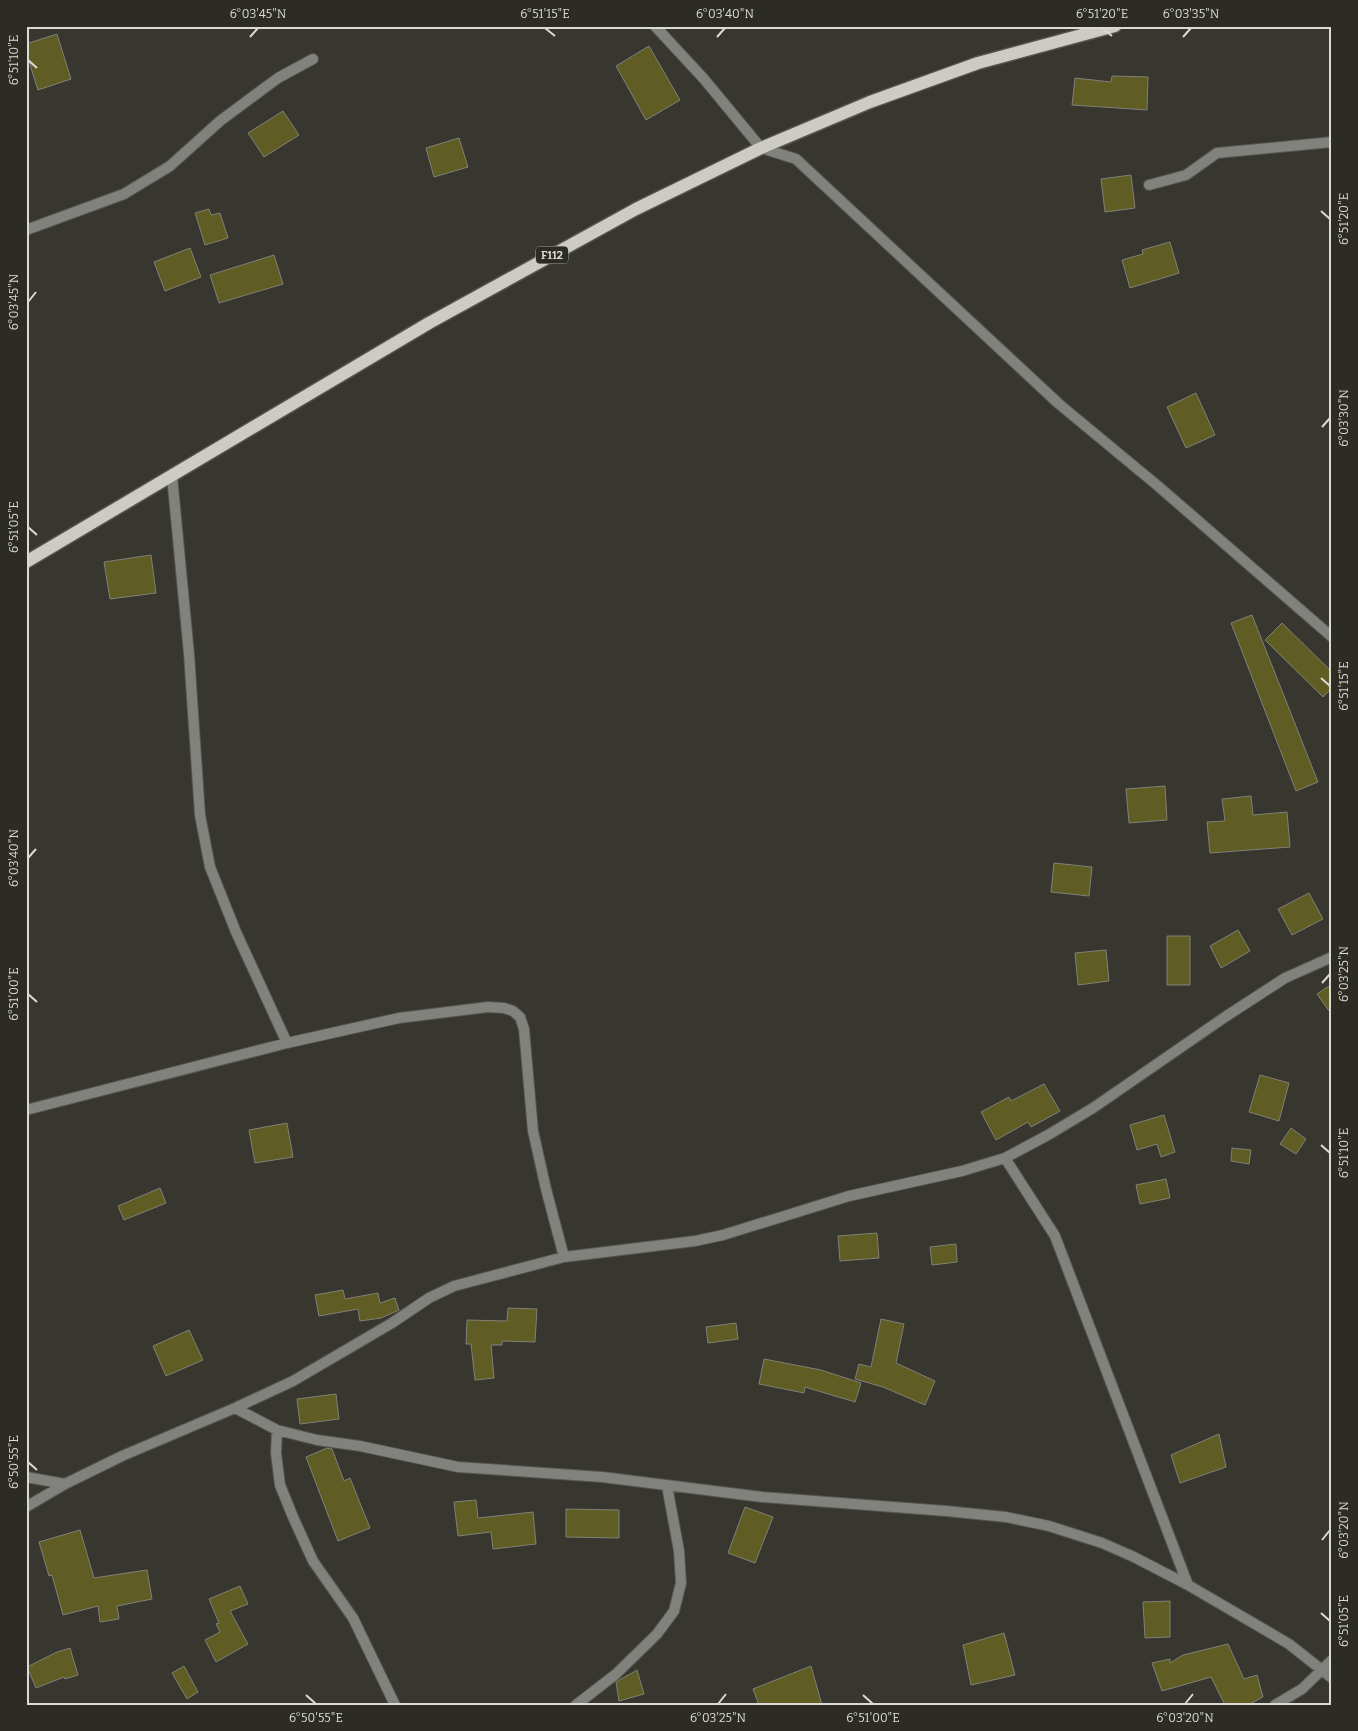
<svg xmlns="http://www.w3.org/2000/svg" width="1358" height="1731" font-family="Bitter,serif">
  <style>
    .building { fill: #5f5c24; stroke: #818178 }
    .lines { fill: none; stroke-linecap: round; stroke-linejoin: round }
    .street-casing { stroke: #55544d; stroke-width: 12 }
    .primary-casing { stroke: #55544d; stroke-width: 15 }
    .street { stroke: #81817d; stroke-width: 10 }
    .primary { stroke: #ccccc4; stroke-width: 12 }
    .ticks { fill: none; stroke: #dbdad6; stroke-width: 2 }
    .labels { text-anchor: middle; dominant-baseline: central; stroke-width: 4.5; stroke-linejoin: round; paint-order: stroke }
    .shield { fill: #2c2c25; stroke: #a6a6a1; stroke-width: 1 }
    .shield-label { font-size: 11px; font-weight: bold; fill: #dbdad6 }
    .neatline { fill: none; stroke: #dbdad6; stroke-width: 2 }
    .ticks-label { font-size: 12px; text-anchor: middle; fill: #dbdad6 }
  </style>
  <rect width="100%" height="100%" fill="#37362f"/>
  <path class="building" d="M 57,34 L 71,79 L 38,90 L 26,52 L 26,44 Z
    M 649,46 L 680,100 L 646,120 L 616,66 Z
    M 1112,76 L 1148,77 L 1147,110 L 1072,105 L 1075,78 L 1111,82 Z
    M 283,111 L 299,135 L 264,157 L 248,133 Z
    M 459,138 L 468,167 L 434,177 L 426,148 Z
    M 1131,175 L 1135,208 L 1105,212 L 1101,179 Z
    M 209,209 L 211,215 L 220,213 L 228,238 L 205,245 L 195,213 Z
    M 1170,242 L 1179,273 L 1130,288 L 1122,260 L 1143,254 L 1142,250 Z
    M 190,248 L 201,277 L 165,291 L 154,262 Z
    M 274,255 L 283,284 L 219,303 L 210,275 Z
    M 1196,393 L 1215,435 L 1186,448 L 1167,407 Z
    M 151,555 L 156,593 L 110,599 L 104,562 Z
    M 1252,615 L 1318,782 L 1296,791 L 1231,623 Z
    M 1282,623 L 1332,672 L 1332,688 L 1323,697 L 1265,640 Z
    M 1165,786 L 1167,820 L 1129,823 L 1126,789 Z
    M 1251,796 L 1253,815 L 1287,812 L 1290,847 L 1210,853 L 1207,822 L 1225,821 L 1222,799 Z
    M 1054,863 L 1092,867 L 1089,896 L 1051,892 Z
    M 1309,893 L 1323,919 L 1292,935 L 1278,909 Z
    M 1238,930 L 1250,951 L 1221,968 L 1210,946 Z
    M 1167,936 L 1190,936 L 1190,985 L 1167,985 Z
    M 1106,950 L 1109,981 L 1078,985 L 1075,953 Z
    M 1332,984 L 1332,1015 L 1317,994 Z
    M 1260,1075 L 1289,1083 L 1279,1121 L 1249,1112 Z
    M 1044,1084 L 1060,1111 L 1031,1127 L 1028,1122 L 996,1140 L 981,1112 L 1009,1097 L 1011,1101 Z
    M 1164,1115 L 1175,1152 L 1161,1157 L 1157,1144 L 1137,1150 L 1130,1125 Z
    M 287,1123 L 293,1157 L 255,1163 L 249,1130 Z
    M 1291,1128 L 1306,1139 L 1296,1154 L 1280,1144 Z
    M 1232,1148 L 1251,1150 L 1249,1164 L 1231,1161 Z
    M 1166,1179 L 1170,1198 L 1140,1204 L 1136,1185 Z
    M 160,1188 L 166,1203 L 124,1220 L 118,1206 Z
    M 877,1233 L 879,1258 L 840,1261 L 838,1236 Z
    M 956,1244 L 957,1262 L 932,1265 L 930,1247 Z
    M 343,1290 L 345,1299 L 378,1293 L 380,1303 L 395,1298 L 399,1310 L 381,1318 L 360,1321 L 358,1309 L 319,1316 L 315,1295 Z
    M 508,1308 L 537,1309 L 535,1342 L 502,1341 L 502,1345 L 491,1345 L 494,1378 L 475,1380 L 471,1344 L 466,1344 L 467,1320 L 507,1321 Z
    M 881,1319 L 904,1324 L 896,1363 L 935,1381 L 925,1405 L 883,1387 L 855,1379 L 859,1364 L 871,1367 Z
    M 736,1323 L 738,1339 L 708,1343 L 706,1327 Z
    M 189,1330 L 203,1360 L 166,1376 L 153,1346 Z
    M 764,1359 L 821,1370 L 861,1383 L 855,1402 L 805,1387 L 804,1393 L 759,1384 Z
    M 336,1394 L 339,1419 L 300,1424 L 297,1399 Z
    M 1219,1434 L 1226,1467 L 1180,1483 L 1171,1455 Z
    M 327,1448 L 332,1449 L 344,1481 L 350,1478 L 370,1528 L 338,1541 L 306,1457 Z
    M 476,1500 L 478,1518 L 533,1512 L 536,1544 L 493,1549 L 491,1532 L 458,1536 L 454,1502 Z
    M 745,1507 L 773,1517 L 755,1563 L 728,1553 Z
    M 566,1509 L 619,1510 L 619,1538 L 566,1537 Z
    M 80,1530 L 94,1578 L 147,1570 L 152,1599 L 117,1606 L 119,1619 L 100,1622 L 98,1606 L 63,1615 L 52,1575 L 49,1576 L 39,1542 Z
    M 240,1586 L 248,1604 L 230,1611 L 248,1644 L 216,1662 L 205,1640 L 220,1632 L 216,1624 L 219,1623 L 209,1599 Z
    M 1170,1601 L 1170,1637 L 1145,1638 L 1143,1602 Z
    M 1004,1633 L 1015,1675 L 971,1685 L 963,1645 Z
    M 1228,1644 L 1244,1679 L 1257,1675 L 1263,1697 L 1248,1705 L 1225,1705 L 1211,1677 L 1162,1691 L 1152,1663 L 1170,1659 L 1170,1663 L 1183,1655 Z
    M 70,1648 L 78,1675 L 65,1679 L 64,1677 L 36,1688 L 27,1667 L 57,1652 Z
    M 184,1666 L 198,1692 L 187,1699 L 172,1673 Z
    M 811,1666 L 822,1705 L 759,1705 L 753,1689 Z
    M 637,1670 L 644,1694 L 619,1701 L 616,1682 Z"/>
  <g class="lines">
    <g class="street-casing">
      <path id="street" d="M 655,26 L 704,79 L 761,148 L 796,159 L 1059,404 L 1158,486 L 1332,637
        M 1149,185 L 1186,175 L 1217,153 L 1332,142
        M 26,230 L 124,194 L 170,166 L 220,121 L 278,78 L 313,59
        M 172,476 L 189,654 L 200,815 L 210,867 L 236,932 L 287,1043
        M 26,1110 L 287,1043 L 399,1018 L 488,1007 L 504,1008 L 513,1011 L 520,1017 L 524,1029 L 533,1131 L 546,1189 L 564,1257
        M 1005,1158 L 1055,1236 L 1188,1585
        M 235,1408 L 277,1430 L 317,1440 L 360,1446 L 458,1467 L 602,1477 L 762,1497 L 946,1511 L 1006,1517 L 1049,1526 L 1102,1543 L 1134,1557 L 1188,1585 L 1289,1644 L 1332,1678
        M 277,1430 L 276,1453 L 280,1485 L 293,1517 L 313,1561 L 353,1618 L 395,1705
        M 26,1477 L 65,1484
        M 26,1507 L 65,1484 L 122,1456 L 235,1408 L 293,1381 L 392,1323 L 429,1298 L 454,1286 L 564,1257 L 695,1241 L 723,1235 L 849,1196 L 962,1171 L 1005,1158 L 1048,1135 L 1093,1108 L 1225,1017 L 1285,978 L 1332,957
        M 576,1705 L 616,1674 L 657,1634 L 674,1611 L 681,1583 L 679,1551 L 667,1486
        M 1275,1705 L 1302,1689 L 1332,1660"/>
    </g>
    <g class="primary-casing">
      <path id="primary" d="M 26,562 L 429,323 L 636,209 L 761,148 L 870,102 L 978,63 L 1115,26"/>
    </g>
    <use href="#street" class="street"/>
    <use href="#primary" class="primary"/>
  </g>
  <path class="ticks" d="M 545,28 L 555,36M 1102,28 L 1112,36M 250,37 L 258,28M 717,37 L 725,28M 1183,37 L 1191,28M 28,60 L 37,68M 1321,211 L 1330,219M 28,302 L 36,292M 1322,427 L 1330,418M 28,527 L 37,535M 1321,678 L 1330,686M 28,858 L 36,849M 1322,983 L 1330,974M 28,994 L 37,1002M 1321,1145 L 1330,1153M 28,1462 L 37,1470M 1322,1540 L 1330,1530M 1321,1613 L 1330,1621M 306,1695 L 316,1704M 863,1695 L 873,1704M 718,1704 L 726,1694M 1185,1704 L 1193,1694"/>
  <g class="labels">
    <rect class="shield" x="536" y="246.5" width="32" height="17" rx="4"/>
    <g class="shield-label">
      <text x="552" y="255">F112</text>
    </g>
  </g>
  <rect width="1358" height="1731" fill="none" stroke="#2c2c25" stroke-width="55"/>
  <rect x="28" y="28" width="1302" height="1676" class="neatline"/>
  <g class="ticks-label">
    <text x="258" y="18">6°03'45"N</text>
    <text x="545" y="18">6°51'15"E</text>
    <text x="725" y="18">6°03'40"N</text>
    <text x="1102" y="18">6°51'20"E</text>
    <text x="1191" y="18">6°03'35"N</text>
    <text transform="translate(14 60) rotate(-90)" y="4">6°51'10"E</text>
    <text transform="translate(1344 219) rotate(-90)" y="4">6°51'20"E</text>
    <text transform="translate(14 302) rotate(-90)" y="4">6°03'45"N</text>
    <text transform="translate(1344 418) rotate(-90)" y="4">6°03'30"N</text>
    <text transform="translate(14 527) rotate(-90)" y="4">6°51'05"E</text>
    <text transform="translate(1344 686) rotate(-90)" y="4">6°51'15"E</text>
    <text transform="translate(14 858) rotate(-90)" y="4">6°03'40"N</text>
    <text transform="translate(1344 974) rotate(-90)" y="4">6°03'25"N</text>
    <text transform="translate(14 994) rotate(-90)" y="4">6°51'00"E</text>
    <text transform="translate(1344 1153) rotate(-90)" y="4">6°51'10"E</text>
    <text transform="translate(14 1462) rotate(-90)" y="4">6°50'55"E</text>
    <text transform="translate(1344 1530) rotate(-90)" y="4">6°03'20"N</text>
    <text transform="translate(1344 1621) rotate(-90)" y="4">6°51'05"E</text>
    <text x="316" y="1722">6°50'55"E</text>
    <text x="718" y="1722">6°03'25"N</text>
    <text x="873" y="1722">6°51'00"E</text>
    <text x="1185" y="1722">6°03'20"N</text>
  </g>
</svg>
